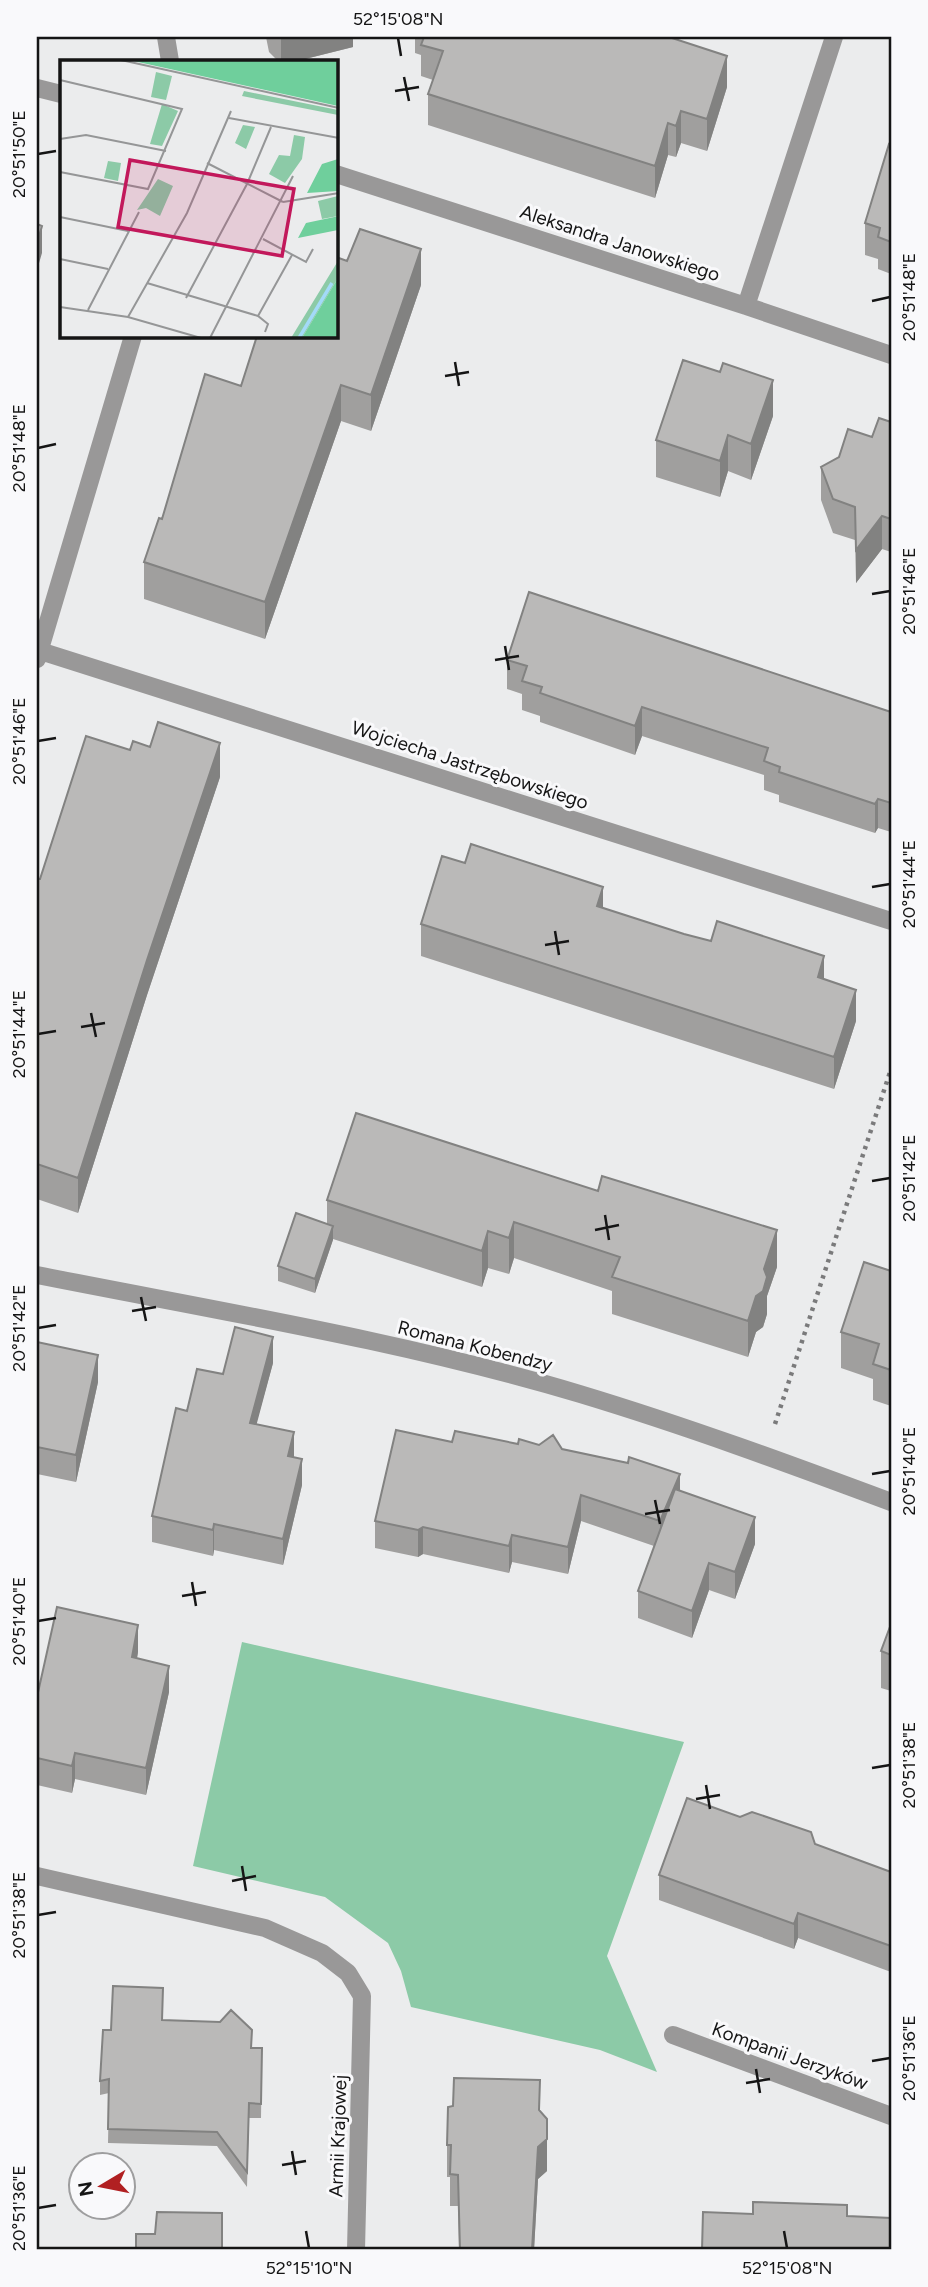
<svg xmlns="http://www.w3.org/2000/svg" width="928" height="2287" font-family="Figtree,sans-serif">
  <style>
    .green { fill: #8ccaa7 }
    .lines { fill: none; stroke-linecap: round; stroke-linejoin: round }
    .path { stroke: #7a7a7b; stroke-width: 4.5; stroke-dasharray: 3.5 5; stroke-linecap: butt }
    .lane { stroke: #999898; stroke-width: 18 }
    .street { stroke: #999898; stroke-width: 18 }
    .wall { fill: #a09f9e }
    .shaded-wall { fill: #828281 }
    .building { fill: #bab9b8; stroke: #828281; stroke-width: 2 }
    .ticks { fill: none; stroke: #151515; stroke-width: 2.5 }
    .labels { text-anchor: middle; dominant-baseline: central; stroke-width: 6; stroke-linejoin: round; paint-order: stroke }
    .street-label { font-size: 19px; fill: #151515; stroke: #f9f9fb }
    .inset-river { fill: none; stroke: #a3daf8; stroke-width: 3.5 }
    .inset-road { fill: none; stroke: #959697; stroke-width: 2 }
    .view { fill: #c2185b; fill-opacity: 0.15; stroke: #c2185b; stroke-width: 3.5 }
    .inset-edge { fill: none; stroke: #151515; stroke-width: 3.5 }
    .neatline { fill: none; stroke: #151515; stroke-width: 2.5 }
    .ticks-label { font-size: 18px; text-anchor: middle; fill: #151515 }
  </style>
  <rect width="100%" height="100%" fill="#ebeced"/>
  <path class="green" d="M 242,1642 L 684,1742 L 607,1956 L 657,2072 L 600,2050 L 411,2007 L 401,1971 L 388,1943 L 325,1897 L 193,1866 Z"/>
  <g class="lines">
    <path class="path" d="M 775,1424 L 891,1069"/>
    <path class="lane" d="M 37,88 L 61,94"/>
    <path class="street" d="M 166,37 L 170,61
      M 336,174 L 746,306 L 891,355
      M 746,306 L 834,37
      M 37,650 L 891,921
      M 37,659 L 133,336
      M 37,1275 C 218,1311 403,1341 580,1394 C 686,1426 789,1464 891,1502
      M 37,1876 L 265,1928 L 322,1953 L 348,1973 L 362,1996 L 356,2250
      M 673,2035 L 891,2116"/>
  </g>
  <path class="wall" d="M 266,37 L 353,37 L 353,47 L 297,61 L 278,61 L 269,52 Z
    M 415,37 L 669,37 L 727,87 L 707,151 L 681,143 L 676,157 L 668,155 L 655,198 L 428,125 L 428,94 L 433,80 L 421,76 L 421,55 L 415,53 Z
    M 891,145 L 891,274 L 878,269 L 878,259 L 865,255 L 865,223 Z
    M 421,285 L 371,431 L 341,421 L 265,639 L 144,599 L 144,562 L 162,519 L 241,386 Z
    M 773,416 L 751,480 L 728,471 L 720,497 L 656,477 L 656,440 Z
    M 891,422 L 891,552 L 882,549 L 856,583 L 855,540 L 833,533 L 821,500 L 821,467 L 872,437 Z
    M 507,660 L 891,712 L 891,832 L 878,828 L 875,833 L 779,802 L 779,795 L 764,790 L 764,775 L 642,736 L 635,755 L 540,722 L 540,716 L 522,710 L 522,694 L 507,689 Z
    M 220,777 L 147,995 L 78,1213 L 37,1199 L 37,885 L 40,879 Z
    M 603,908 L 824,979 L 856,1021 L 834,1089 L 421,956 L 421,924 Z
    M 356,1113 L 777,1267 L 767,1296 L 767,1314 L 763,1327 L 756,1332 L 748,1357 L 612,1314 L 612,1291 L 514,1258 L 509,1274 L 488,1268 L 482,1287 L 333,1239 L 315,1293 L 278,1281 L 278,1266 L 327,1223 L 327,1200 Z
    M 891,1271 L 891,1406 L 873,1400 L 873,1379 L 841,1368 L 841,1332 Z
    M 37,1342 L 98,1382 L 76,1482 L 37,1474 Z
    M 273,1363 L 256,1424 L 294,1457 L 302,1485 L 283,1565 L 214,1550 L 213,1556 L 152,1542 L 152,1516 L 187,1411 L 223,1374 Z
    M 452,1442 L 539,1445 L 562,1449 L 680,1491 L 755,1544 L 735,1599 L 709,1590 L 692,1638 L 638,1618 L 638,1591 L 654,1546 L 581,1521 L 568,1574 L 512,1562 L 509,1573 L 423,1554 L 418,1557 L 375,1548 L 375,1521 Z
    M 891,1624 L 891,1691 L 881,1688 L 881,1651 Z
    M 138,1652 L 137,1659 L 169,1692 L 146,1795 L 75,1779 L 72,1793 L 37,1785 L 37,1697 Z
    M 815,1844 L 891,1872 L 891,1972 L 798,1938 L 794,1949 L 659,1900 L 659,1875 Z
    M 162,2020 L 252,2048 L 262,2048 L 261,2118 L 249,2118 L 247,2187 L 217,2146 L 108,2143 L 109,2093 L 100,2095 L 100,2081 L 111,2030 Z
    M 540,2111 L 547,2171 L 538,2179 L 534,2250 L 459,2250 L 458,2206 L 450,2206 L 450,2177 L 447,2177 L 447,2145 Z"/>
  <path class="shaded-wall" d="M 281,37 L 353,37 L 353,47 L 297,61 L 281,61 Z
    M 727,56 L 727,87 L 707,151 L 707,119 Z
    M 681,111 L 681,143 L 676,157 L 676,126 Z
    M 668,123 L 668,155 L 655,198 L 655,166 Z
    M 42,226 L 42,253 L 37,270 L 37,243 Z
    M 421,249 L 421,285 L 371,431 L 371,395 Z
    M 773,380 L 773,416 L 751,480 L 751,444 Z
    M 341,385 L 341,421 L 265,639 L 265,602 Z
    M 728,435 L 728,471 L 720,497 L 720,461 Z
    M 882,516 L 882,549 L 856,583 L 856,550 Z
    M 642,707 L 642,736 L 635,755 L 635,726 Z
    M 220,743 L 220,777 L 147,995 L 78,1213 L 78,1178 L 147,960 Z
    M 878,799 L 878,828 L 875,833 L 875,804 Z
    M 603,887 L 603,919 L 597,906 Z
    M 824,956 L 824,987 L 818,977 Z
    M 856,990 L 856,1021 L 834,1089 L 834,1057 Z
    M 514,1222 L 514,1258 L 509,1274 L 509,1238 Z
    M 333,1226 L 333,1240 L 315,1293 L 315,1279 Z
    M 777,1230 L 777,1267 L 767,1296 L 767,1314 L 763,1327 L 756,1332 L 748,1357 L 748,1321 Z
    M 488,1231 L 488,1268 L 482,1287 L 482,1251 Z
    M 273,1337 L 273,1363 L 250,1449 L 250,1423 Z
    M 98,1355 L 98,1382 L 76,1482 L 76,1455 Z
    M 294,1432 L 294,1459 L 288,1456 Z
    M 302,1459 L 302,1485 L 283,1565 L 283,1539 Z
    M 680,1474 L 680,1501 L 660,1548 L 660,1521 Z
    M 581,1495 L 581,1521 L 568,1574 L 568,1547 Z
    M 755,1517 L 755,1544 L 735,1599 L 735,1572 Z
    M 214,1524 L 214,1550 L 213,1556 L 213,1530 Z
    M 423,1527 L 423,1554 L 418,1557 L 418,1530 Z
    M 512,1535 L 512,1562 L 509,1573 L 509,1546 Z
    M 709,1563 L 709,1590 L 692,1638 L 692,1611 Z
    M 138,1625 L 138,1652 L 132,1684 L 132,1657 Z
    M 169,1666 L 169,1692 L 146,1795 L 146,1768 Z
    M 75,1753 L 75,1779 L 72,1793 L 72,1766 Z
    M 798,1913 L 798,1938 L 794,1949 L 794,1924 Z
    M 547,2139 L 547,2171 L 538,2179 L 534,2250 L 532,2250 L 538,2147 Z"/>
  <path class="building" d="M 424,37 L 669,37 L 727,56 L 707,119 L 681,111 L 676,126 L 668,123 L 655,166 L 428,94 L 443,51 L 421,45 Z
    M 889,144 L 891,145 L 891,242 L 878,237 L 880,228 L 865,223 Z
    M 37,224 L 42,226 L 37,243 Z
    M 360,229 L 421,249 L 371,395 L 341,385 L 265,602 L 144,562 L 159,518 L 162,519 L 205,374 L 241,386 L 257,336 L 336,336 L 336,257 L 347,261 Z
    M 683,360 L 720,372 L 723,363 L 773,380 L 751,444 L 728,435 L 720,461 L 656,440 Z
    M 879,418 L 891,422 L 891,519 L 882,516 L 856,550 L 855,507 L 833,499 L 821,467 L 839,457 L 848,429 L 872,437 Z
    M 529,592 L 891,712 L 891,803 L 878,799 L 875,804 L 779,772 L 780,767 L 764,761 L 768,748 L 642,707 L 635,726 L 540,693 L 542,687 L 522,681 L 527,666 L 507,660 Z
    M 158,722 L 220,743 L 147,960 L 78,1178 L 37,1164 L 37,885 L 38,879 L 40,879 L 86,736 L 130,750 L 133,741 L 150,747 Z
    M 471,844 L 603,887 L 597,906 L 684,934 L 711,941 L 717,921 L 824,956 L 818,977 L 856,990 L 834,1057 L 421,924 L 442,856 L 465,863 Z
    M 356,1113 L 598,1191 L 602,1176 L 777,1230 L 764,1269 L 767,1277 L 763,1291 L 756,1296 L 748,1321 L 612,1277 L 620,1257 L 514,1222 L 509,1238 L 488,1231 L 482,1251 L 327,1200 Z
    M 296,1213 L 333,1226 L 315,1279 L 278,1266 Z
    M 864,1262 L 891,1271 L 891,1370 L 873,1364 L 879,1344 L 841,1332 Z
    M 235,1327 L 273,1337 L 250,1423 L 294,1432 L 288,1456 L 302,1459 L 283,1539 L 214,1524 L 213,1530 L 152,1516 L 176,1408 L 187,1411 L 197,1369 L 223,1374 Z
    M 37,1342 L 98,1355 L 76,1455 L 37,1447 Z
    M 396,1430 L 452,1442 L 455,1431 L 518,1444 L 519,1439 L 539,1445 L 553,1435 L 562,1449 L 628,1463 L 629,1457 L 680,1474 L 660,1521 L 581,1495 L 568,1547 L 512,1535 L 509,1546 L 423,1527 L 418,1530 L 375,1521 Z
    M 675,1489 L 755,1517 L 735,1572 L 709,1563 L 692,1611 L 638,1591 Z
    M 57,1607 L 138,1625 L 132,1657 L 169,1666 L 146,1768 L 75,1753 L 72,1766 L 37,1758 L 37,1697 Z
    M 891,1624 L 891,1655 L 881,1651 Z
    M 687,1798 L 740,1817 L 752,1812 L 811,1832 L 815,1844 L 891,1872 L 891,1946 L 798,1913 L 794,1924 L 659,1875 Z
    M 113,1986 L 163,1988 L 162,2020 L 220,2022 L 231,2010 L 252,2030 L 251,2048 L 262,2048 L 261,2104 L 249,2103 L 247,2172 L 217,2132 L 108,2129 L 109,2079 L 100,2081 L 103,2030 L 111,2030 Z
    M 454,2078 L 540,2080 L 539,2110 L 547,2119 L 547,2139 L 538,2147 L 532,2250 L 460,2250 L 458,2175 L 450,2174 L 451,2145 L 447,2145 L 448,2107 L 453,2106 Z
    M 753,2202 L 847,2205 L 847,2216 L 891,2218 L 891,2250 L 702,2250 L 703,2212 L 753,2214 Z
    M 157,2212 L 222,2213 L 222,2250 L 136,2250 L 136,2234 L 155,2234 Z"/>
  <path class="ticks" d="M 398,38 L 401,56M 404,77 L 409,101M 395,91 L 419,87M 38,154 L 56,151M 872,301 L 890,297M 455,362 L 459,386M 445,376 L 469,372M 38,448 L 56,444M 872,594 L 890,591M 505,646 L 509,670M 495,660 L 519,656M 38,741 L 56,738M 872,887 L 890,884M 555,931 L 559,955M 545,945 L 569,941M 91,1013 L 96,1037M 81,1027 L 105,1023M 38,1034 L 56,1031M 872,1181 L 890,1178M 605,1215 L 609,1240M 595,1230 L 619,1225M 141,1297 L 146,1321M 132,1311 L 156,1307M 38,1328 L 56,1325M 872,1474 L 890,1471M 655,1500 L 660,1524M 645,1514 L 670,1510M 192,1582 L 196,1606M 182,1596 L 206,1592M 38,1621 L 56,1618M 872,1768 L 890,1765M 706,1785 L 710,1809M 696,1799 L 720,1795M 242,1866 L 246,1891M 232,1881 L 256,1876M 38,1915 L 56,1912M 872,2061 L 890,2058M 756,2069 L 760,2093M 746,2083 L 770,2079M 292,2151 L 296,2175M 282,2165 L 306,2161M 38,2208 L 56,2205M 306,2231 L 309,2248M 784,2231 L 787,2248"/>
  <g class="labels">
    <g class="street-label">
      <text transform="translate(620 243) rotate(18)">Aleksandra Janowskiego</text>
      <text transform="translate(470 765) rotate(18)">Wojciecha Jastrzębowskiego</text>
      <text transform="translate(475 1346) rotate(14)">Romana Kobendzy</text>
      <text transform="translate(790 2056) rotate(20)">Kompanii Jerzyków</text>
      <text transform="translate(338 2136) rotate(-88)">Armii Krajowej</text>
    </g>
  </g>
  <g transform="translate(60 60)">
    <rect width="278" height="278" fill="#ebeced"/>
    <path d="M 96,12 L 112,16 L 106,40 L 91,37 ZM 184,31 L 278,50 L 278,55 L 182,36 ZM 102,44 L 118,51 L 102,86 L 90,84 ZM 183,65 L 195,67 L 186,89 L 175,83 ZM 234,75 L 245,77 L 242,99 L 225,123 L 209,114 L 219,95 L 230,96 ZM 48,101 L 61,103 L 58,121 L 44,118 ZM 98,119 L 113,126 L 100,156 L 86,148 L 77,150 ZM 278,136 L 278,156 L 262,159 L 258,141 ZM 278,201 L 278,218 L 242,278 L 231,278 Z" fill="#8ccaa7"/>
    <path d="M 69,0 L 278,0 L 278,46 ZM 278,99 L 278,131 L 247,133 L 262,104 ZM 279,156 L 278,170 L 238,178 L 246,163 ZM 278,218 L 278,278 L 242,278 Z" fill="#6fcf9c"/>
    <path class="inset-river" d="M 239,278 L 272,223"/>
    <path class="inset-road" d="M 61,0 L 279,48M 0,20 L 122,49 L 88,129 L 0,112M 169,58 L 279,78M 0,79 L 26,75 L 106,91M 147,103 L 223,142M 223,142 L 279,133M 0,157 L 68,171M 203,179 L 246,202 L 253,189M 0,199 L 48,209M 87,223 L 198,256 L 208,264 L 205,272M 126,238 L 187,124 L 211,67M 0,247 L 68,257 L 141,278M 28,250 L 79,152M 198,256 L 232,195M 68,257 L 127,153 L 171,51M 150,278 L 233,116"/>
    <path class="view" d="M 70,100 L 234,129 L 222,196 L 58,167 Z"/>
    <rect width="278" height="278" class="inset-edge"/>
  </g>
  <rect width="928" height="2287" fill="none" stroke="#f9f9fb" stroke-width="77"/>
  <g transform="translate(102 2186) rotate(260)"><circle r="33" fill="#f9f9fb" stroke="#9e9e9f" stroke-width="2"/>
  <path d="M0-5L12 26L0 18L-12 26Z" fill="#b12022"/>
  <text y="-10" font-size="19" font-weight="bold" text-anchor="middle" fill="#151515">N</text>
  </g>
  <rect x="38" y="38" width="852" height="2210" class="neatline"/>
  <g class="ticks-label">
    <text x="398" y="25">52°15'08"N</text>
    <text transform="translate(19 154) rotate(-90)" y="6">20°51'50"E</text>
    <text transform="translate(909 297) rotate(-90)" y="6">20°51'48"E</text>
    <text transform="translate(19 448) rotate(-90)" y="6">20°51'48"E</text>
    <text transform="translate(909 591) rotate(-90)" y="6">20°51'46"E</text>
    <text transform="translate(19 741) rotate(-90)" y="6">20°51'46"E</text>
    <text transform="translate(909 884) rotate(-90)" y="6">20°51'44"E</text>
    <text transform="translate(19 1034) rotate(-90)" y="6">20°51'44"E</text>
    <text transform="translate(909 1178) rotate(-90)" y="6">20°51'42"E</text>
    <text transform="translate(19 1328) rotate(-90)" y="6">20°51'42"E</text>
    <text transform="translate(909 1471) rotate(-90)" y="6">20°51'40"E</text>
    <text transform="translate(19 1621) rotate(-90)" y="6">20°51'40"E</text>
    <text transform="translate(909 1765) rotate(-90)" y="6">20°51'38"E</text>
    <text transform="translate(19 1915) rotate(-90)" y="6">20°51'38"E</text>
    <text transform="translate(909 2058) rotate(-90)" y="6">20°51'36"E</text>
    <text transform="translate(19 2208) rotate(-90)" y="6">20°51'36"E</text>
    <text x="309" y="2274">52°15'10"N</text>
    <text x="787" y="2274">52°15'08"N</text>
  </g>
</svg>
